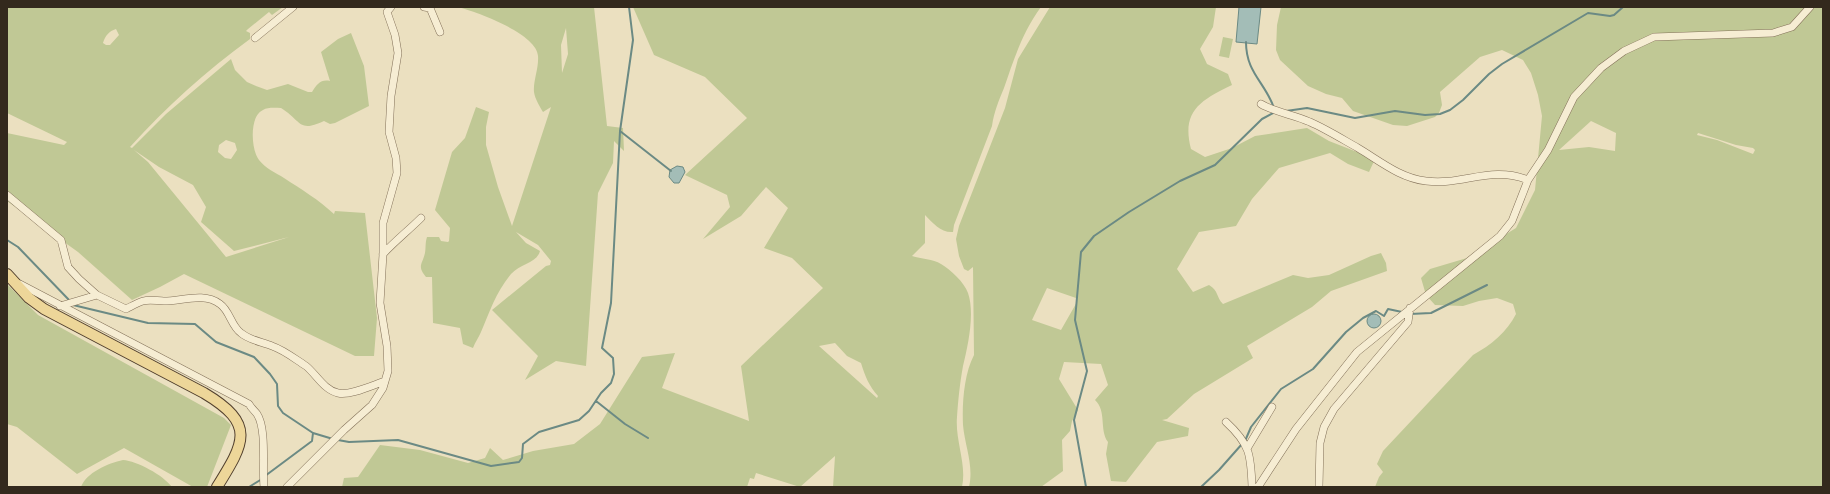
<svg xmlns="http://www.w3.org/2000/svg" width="1830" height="494" font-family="'Libre Baskerville',serif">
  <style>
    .green { fill: #c0c895; fill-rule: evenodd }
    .water { fill: #a3bdb7; stroke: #6b8a84 }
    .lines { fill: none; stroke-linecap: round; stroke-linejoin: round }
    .stream { stroke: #6b8a84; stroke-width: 2 }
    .street-casing { stroke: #837159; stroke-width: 8 }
    .primary-casing { stroke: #513f2d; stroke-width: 12 }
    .street { stroke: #f6edd3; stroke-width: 7 }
    .primary { stroke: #edd699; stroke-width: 10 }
  </style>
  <rect width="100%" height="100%" fill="#ebe0c0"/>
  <path class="green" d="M 7,7 L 283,7 L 272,15 L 269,12 L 248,29 L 246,31 L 250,33 L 250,39 C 206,71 166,107 130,147 L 132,148 L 166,114 L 231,59 L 235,70 L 247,82 L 256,86 L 267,90 L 288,84 L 308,92 L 312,92 C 317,84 321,79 330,81 L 321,52 L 338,39 L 351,33 L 364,66 L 369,106 L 335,123 L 330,124 L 324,121 C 298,133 302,121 281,108 C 275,108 268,107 263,110 C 249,116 251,150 259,160 C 265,168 276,173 284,178 C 301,189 319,200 334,214 L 335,211 L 365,213 L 377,318 L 374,356 L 355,356 L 184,274 L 160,287 L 132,300 L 78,252 L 7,201 L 7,133 L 64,145 L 67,142 L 7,113 ZM 116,29 L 119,35 L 110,45 L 106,45 L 103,43 C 105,36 109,31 116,29 ZM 226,140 L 235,143 L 237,150 L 231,159 L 225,158 L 218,152 L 219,145 ZM 134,150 L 159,167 L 193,185 L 206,207 L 201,222 L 234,251 L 289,237 L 226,257 L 148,162 Z
    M 457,7 L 594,7 L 607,126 L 623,128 L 624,151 L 614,141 L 613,163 L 598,193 L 586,366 L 556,361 L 525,380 L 538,356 L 492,310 L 546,266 L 550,265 L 551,261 L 538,245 L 516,232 L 526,243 L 540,251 C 537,263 520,264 511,274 C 496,292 490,311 481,332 C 479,337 475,342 473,348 L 463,344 L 460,328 L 433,323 L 432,277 L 426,277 C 417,266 422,265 425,253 C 426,248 425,243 427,237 L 439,237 L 441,241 L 448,242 L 449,241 L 450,228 L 435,210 L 452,152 L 465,138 L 476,107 L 489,112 L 486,127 L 486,145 L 498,187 L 512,226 L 551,107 L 543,112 C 540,107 535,99 534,92 C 533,81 539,68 538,56 C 537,34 476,11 457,7 ZM 566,28 L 568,54 L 562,73 L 561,45 Z
    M 633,7 L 1041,7 C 1023,31 1014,59 1004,88 C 999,100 994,112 992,126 L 954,225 L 953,232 C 941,233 933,223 925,215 L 925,243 L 912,256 C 921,259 933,259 941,264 C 951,270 964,282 968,293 C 975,313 968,346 963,366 C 960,382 958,401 957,417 C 955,441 967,464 962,487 L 833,487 L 835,456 L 800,487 L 756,473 L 754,479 L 750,478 L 747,487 L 342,487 L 344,478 L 358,477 L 380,445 L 420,450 L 468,463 L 485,458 L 490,448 L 503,460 L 533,451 L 574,444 L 600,424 L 642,357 L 675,353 L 662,388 L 749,421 L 741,366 L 823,288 L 792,258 L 764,248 L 788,208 L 766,187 L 741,216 L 703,239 L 730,207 L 727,195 L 685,175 L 747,118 L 705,77 L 654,55 ZM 835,343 L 847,356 L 861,363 C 865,376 869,386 878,396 L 877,398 L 819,346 Z
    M 1050,7 L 1216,7 L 1213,27 L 1200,49 L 1207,64 L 1228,74 L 1232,85 C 1201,100 1181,111 1191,149 L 1205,157 L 1232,148 L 1255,136 L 1307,128 L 1329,141 L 1375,159 L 1369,172 L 1348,164 L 1330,153 L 1279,168 L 1252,199 L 1236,226 L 1199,232 L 1177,269 L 1193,292 L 1209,285 C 1219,291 1216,297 1223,304 L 1293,275 L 1308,278 L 1329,275 L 1371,256 L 1381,253 L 1386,263 L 1387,271 L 1331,291 L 1312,307 L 1247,346 L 1253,358 L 1194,394 L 1167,419 L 1162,420 L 1189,428 L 1188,436 L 1157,442 L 1126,482 L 1111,481 L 1106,454 L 1108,442 C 1099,430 1107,411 1095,400 L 1108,385 L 1101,364 L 1064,362 L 1059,379 L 1078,410 L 1072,421 L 1070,431 L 1062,440 L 1063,471 L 1041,487 L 969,487 C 974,465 965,447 963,425 C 962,403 964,374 974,355 L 973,267 L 968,271 L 964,269 L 959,256 L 956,239 L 959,226 L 1005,108 L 1018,59 ZM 1047,288 L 1076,298 L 1077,302 L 1061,330 L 1032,320 Z
    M 1281,7 L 1823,7 L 1823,487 L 1375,487 L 1379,477 L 1383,472 L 1377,464 L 1383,451 L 1473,355 C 1491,345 1507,332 1516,314 L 1513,304 L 1497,298 L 1479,301 L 1463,306 L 1435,305 L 1426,295 L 1421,278 L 1430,269 L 1467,258 L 1516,228 L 1535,190 L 1542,116 L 1538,95 L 1531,73 L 1523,60 L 1502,50 L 1480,57 L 1440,92 L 1442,105 L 1439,113 L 1435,117 L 1407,126 L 1393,125 L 1353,111 L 1342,98 L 1326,94 L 1308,86 L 1280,60 L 1276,50 L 1277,25 ZM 1591,121 L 1616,133 L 1615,151 L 1589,147 L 1559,150 ZM 1698,133 L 1736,145 L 1753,148 L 1755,150 L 1753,154 L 1717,140 L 1697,135 Z
    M 1223,37 L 1233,39 L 1229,58 L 1219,56 Z
    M 7,284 L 38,315 L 224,418 L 231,425 L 207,487 L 193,487 L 124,448 L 77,474 L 17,427 L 7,424 Z
    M 123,460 C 137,461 163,475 172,487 L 81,487 C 86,473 108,463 123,460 Z"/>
  <path class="water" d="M 1239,7 L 1261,7 L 1257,44 L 1236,42 Z
    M 677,166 L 683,167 L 685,172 L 679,183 L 674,183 L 669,177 L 670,170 Z
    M1367 321a7 7 0 1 1 14 0a7 7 0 1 1-14 0Z"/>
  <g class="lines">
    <path class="stream" d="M 1246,42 C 1246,73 1265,82 1274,108
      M 1286,111 L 1307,108 L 1355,118 L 1395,111 L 1425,115 L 1440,114 L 1450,110 L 1463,100 L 1489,74 L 1502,64 L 1588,13 L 1610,16 L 1614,15 L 1623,7
      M 620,131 L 671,171
      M 7,240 L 18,247 L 70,301
      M 73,305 L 148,323 L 195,324 L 216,342 L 254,357 L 270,374 L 277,384 L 278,406 L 283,413 L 313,433 L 312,441 L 265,476
      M 1410,314 L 1431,313 L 1487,285
      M 596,401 L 625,424 L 648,438
      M 313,433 L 333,439
      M 338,440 L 349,442 L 398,440 L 491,466 L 519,462 L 522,458 L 523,444 L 539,432 L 579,420 L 589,411 L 601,393 L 611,383 L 614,374 L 613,358 L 602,348 L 611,303 L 620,131 L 633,40 L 629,7
      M 1245,441 L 1251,427 L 1281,389 L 1313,369 L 1346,332 L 1363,318 L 1376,311 L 1384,316 L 1388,309 L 1402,312
      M 249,487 L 262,479
      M 1086,487 L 1074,420 L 1087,371 L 1075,320 L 1081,252 L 1094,236 L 1129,212 L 1180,181 L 1215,165 L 1262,119 L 1275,112
      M 1201,487 L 1219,470 L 1242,444"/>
    <g class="street-casing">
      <path id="street" d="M 424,7 L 430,8 L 440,32
        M 255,38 L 293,7
        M 1261,104 C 1274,112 1295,115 1310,122 C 1326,129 1342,139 1358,148 C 1380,161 1400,178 1426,181 C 1462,186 1491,165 1528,180
        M 7,195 L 61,240 L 68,267 L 79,279 L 97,295 L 126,309 C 132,306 137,303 143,301 C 150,299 157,301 164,301 C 182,301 204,292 220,304 C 230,311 231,326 241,333 C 249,340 262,342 272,346 C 284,350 295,359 306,366 C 316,374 324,390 338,393 C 350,396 373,385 385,381
        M 383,254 C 395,241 409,230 421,218
        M 20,284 L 249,404 C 251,408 255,411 257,414 C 267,429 262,468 264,487
        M 60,306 L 97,295
        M 1226,422 C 1250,444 1251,455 1252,487
        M 1248,447 L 1272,407
        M 287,487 L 344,430 L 372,405 L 383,388 L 388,371 L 387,346 L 380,303 L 383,254 L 383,223 L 397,173 L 396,158 L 389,132 L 391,96 L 398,53 L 395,35 L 387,12 L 391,7
        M 1258,487 L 1296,429 L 1357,352 L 1500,236 L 1512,221 L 1528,180 L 1548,150 L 1574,97 L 1601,68 L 1624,51 L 1654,37 L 1773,33 L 1792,27 L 1810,7
        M 1319,487 L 1320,443 L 1324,427 L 1334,409 L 1408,322 L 1410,308"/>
    </g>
    <g class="primary-casing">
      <path id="primary" d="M 7,274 L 29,298 L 44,309 L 204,393 C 256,424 245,442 217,487"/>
    </g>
    <use href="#street" class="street"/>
    <use href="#primary" class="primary"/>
  </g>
  <rect width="1830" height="494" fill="none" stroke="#33291d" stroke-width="16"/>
</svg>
